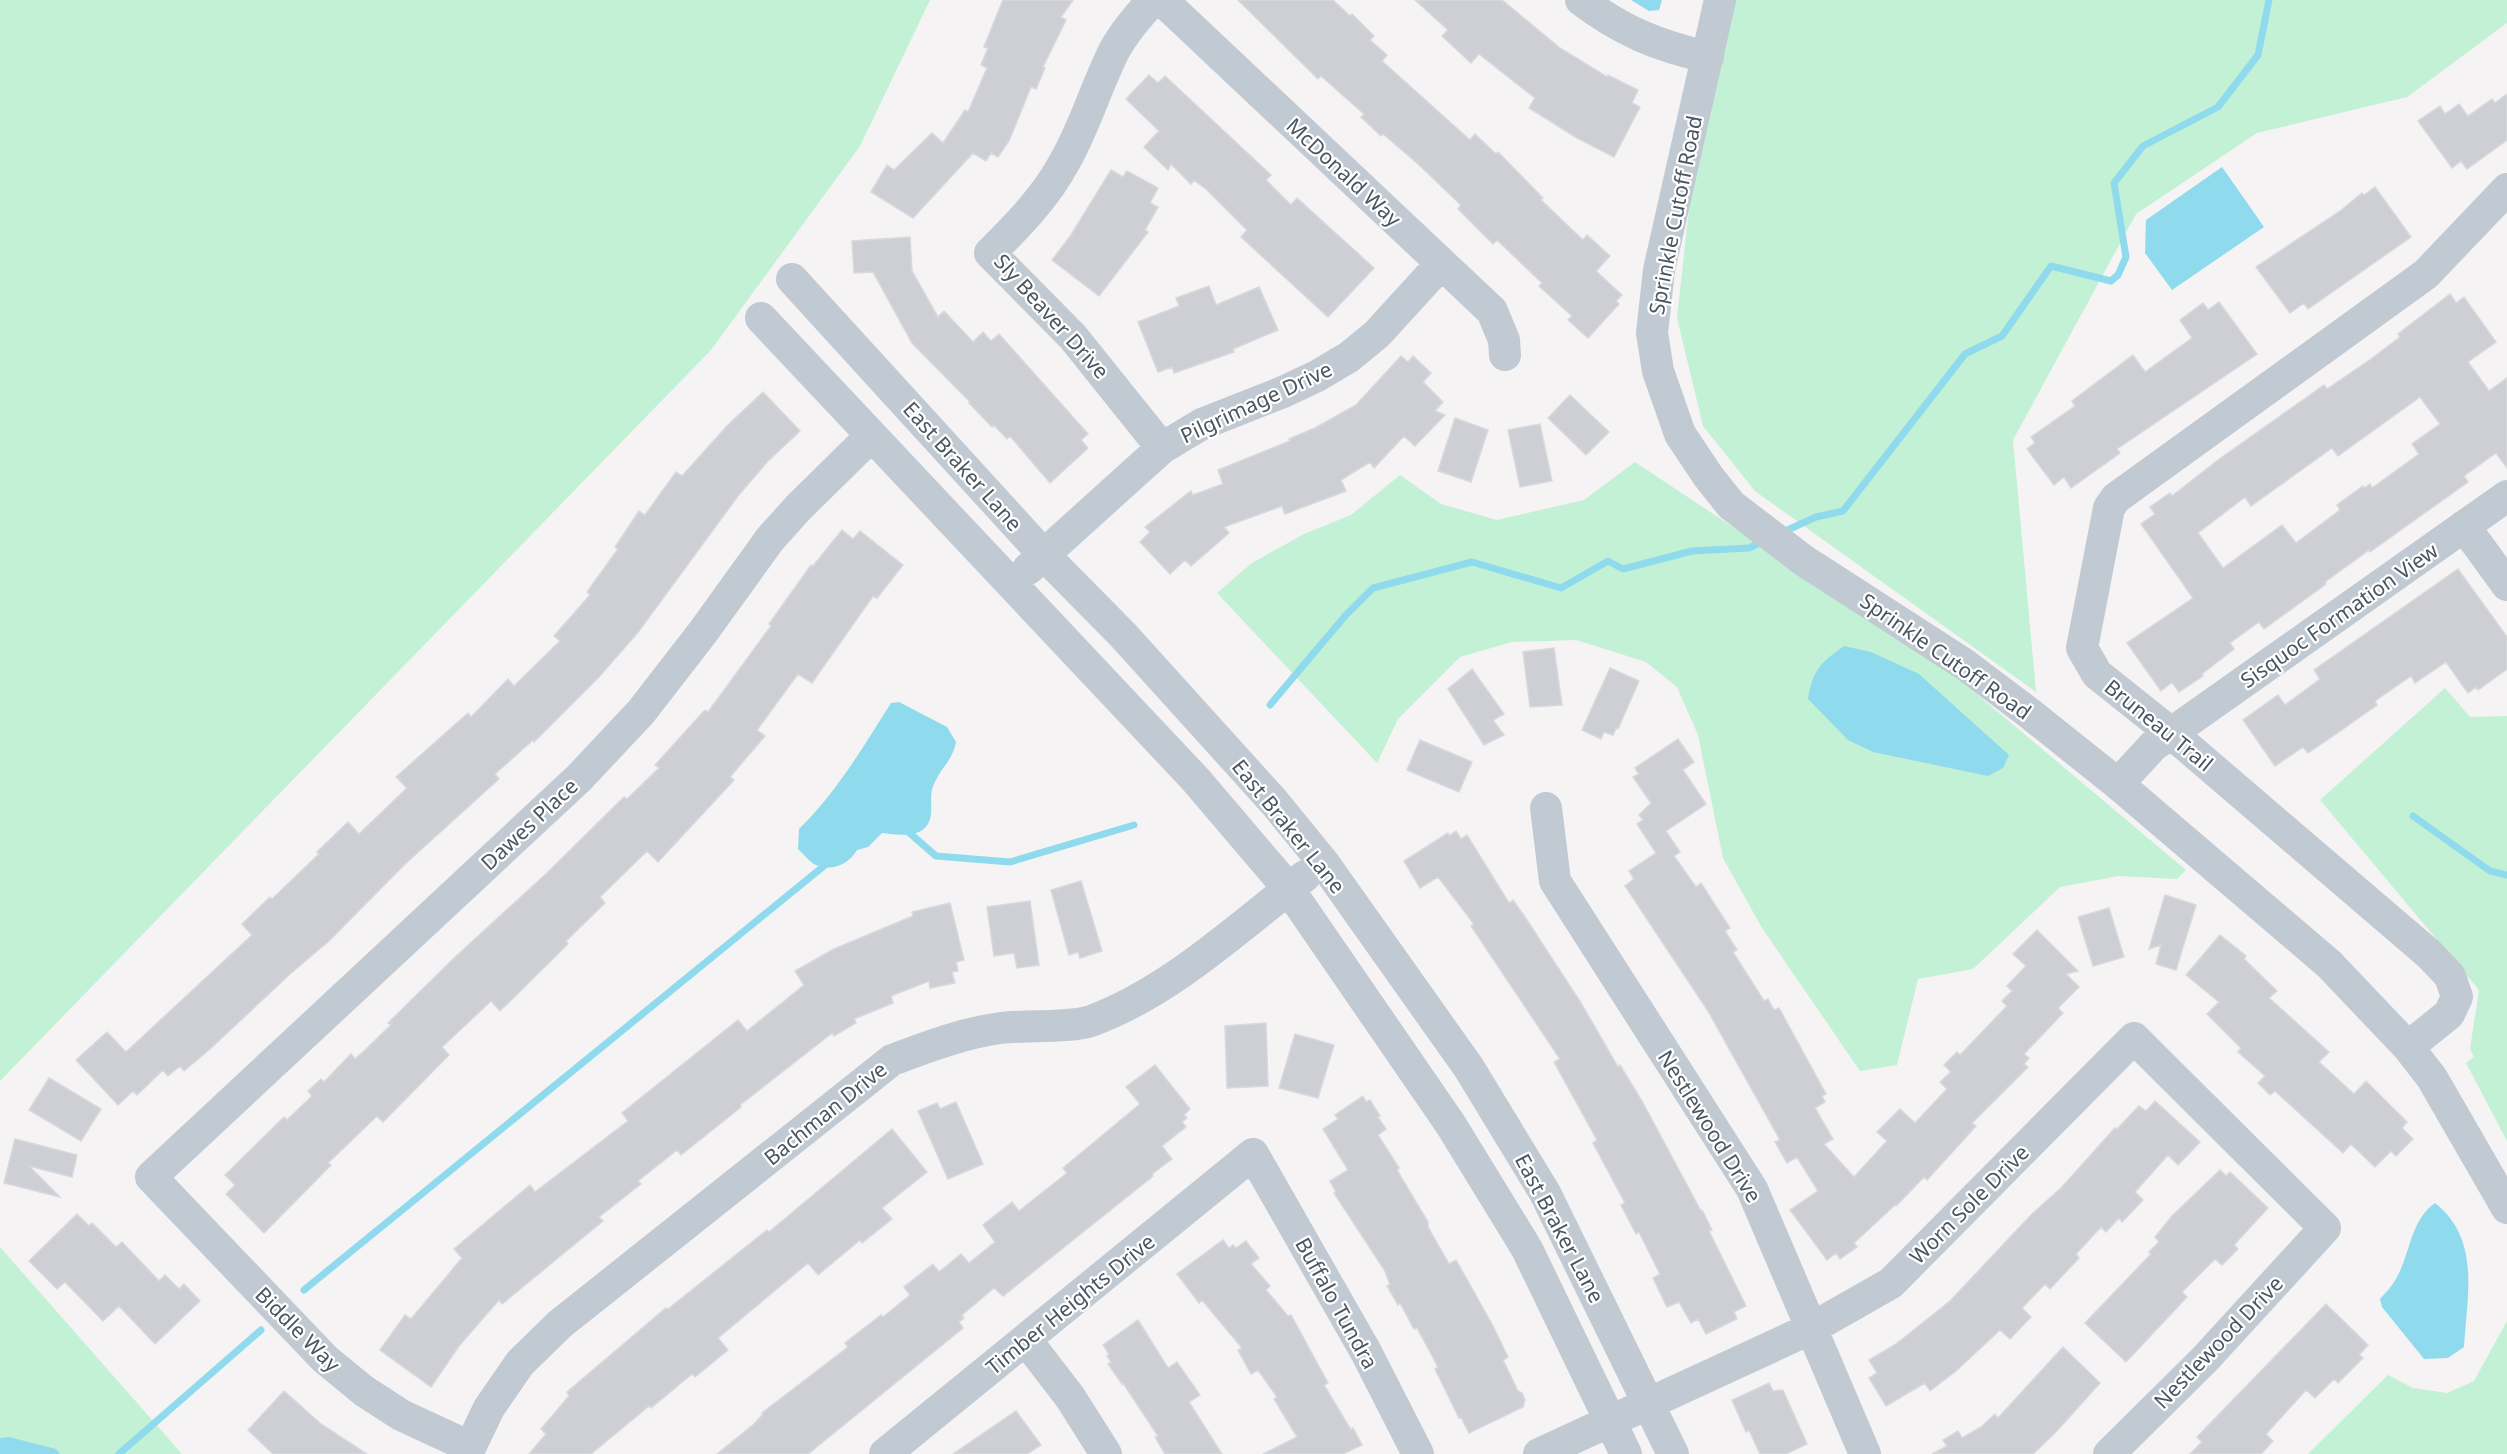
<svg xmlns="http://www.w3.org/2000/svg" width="2507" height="1454" font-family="'Noto Sans',sans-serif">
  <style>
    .green { fill: #c3f1d5 }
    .water { fill: #90daee }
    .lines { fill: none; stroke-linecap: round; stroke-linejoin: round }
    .stream { stroke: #90daee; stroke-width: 7 }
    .building { fill: #cdcfd5; stroke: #d7d9de; stroke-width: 1.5; fill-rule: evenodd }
    .minor { stroke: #c1cad2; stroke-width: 32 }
    .labels { text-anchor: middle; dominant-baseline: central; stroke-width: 4.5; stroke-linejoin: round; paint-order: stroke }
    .street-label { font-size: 21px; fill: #4a5661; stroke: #fff }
  </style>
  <rect width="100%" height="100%" fill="#f5f3f3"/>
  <path class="green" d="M 0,0 L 930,0 L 860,146 L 711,350 L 0,1081 Z
    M 1712,0 L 2507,0 L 2507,23 L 2407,97 L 2257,133 L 2136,214 L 2013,440 L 2036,692 L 1755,491 L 1703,426 L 1677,318 Z
    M 1635,462 L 1948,670 L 2186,870 L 2177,879 L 2119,876 L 2060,887 L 1973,969 L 1918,979 L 1897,1065 L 1860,1071 L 1762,928 L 1723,858 L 1698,735 L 1677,687 L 1646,662 L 1576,640 L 1512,642 L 1460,657 L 1398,719 L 1377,763 L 1217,593 L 1252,563 L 1304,534 L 1351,515 L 1400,475 L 1441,504 L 1497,520 L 1584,500 Z
    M 2445,688 L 2470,717 L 2507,716 L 2507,1141 L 2466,1063 L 2474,1057 L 2470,1049 L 2479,990 L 2320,800 Z
    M 0,1247 L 182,1454 L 0,1454 Z
    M 2507,1321 L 2507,1454 L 2308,1454 L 2388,1375 L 2413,1388 L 2447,1393 L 2474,1381 Z"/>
  <path class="water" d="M 1631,0 L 1662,0 L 1659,10 L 1649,11 Z
    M 2222,167 L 2264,227 L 2172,290 L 2145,253 L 2146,220 Z
    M 1844,646 L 1871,652 L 1919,674 L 2009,755 L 2003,768 L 1988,776 L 1873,752 L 1848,740 L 1808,699 C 1813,670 1820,663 1844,646 Z
    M 899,702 L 947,727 L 956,742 C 952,761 943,765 935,782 C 929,793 932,802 931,814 C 928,840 900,835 882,833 L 868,847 L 857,850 C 849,864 832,872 816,865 C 810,863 803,853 798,849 L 799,829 C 837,792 863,747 891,703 Z
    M 2435,1203 C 2481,1239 2467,1296 2464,1347 L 2448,1358 L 2424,1359 L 2382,1307 L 2380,1299 C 2384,1294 2389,1290 2392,1285 C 2411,1259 2408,1222 2435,1203 Z
    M 9,1437 L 56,1449 L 60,1454 L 0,1454 L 0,1438 Z"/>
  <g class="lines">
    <path class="stream" d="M 1783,532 L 1816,517 L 1843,511 L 1965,354 L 2002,336 L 2051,266 L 2111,281 L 2118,275 L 2126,257 L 2114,183 L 2143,146 L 2218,107 L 2258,55 L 2269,0
      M 1270,705 L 1345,616 L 1373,588 L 1472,562 L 1561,588 L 1608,561 L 1623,569 L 1692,551 L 1749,548 L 1764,541
      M 2413,816 L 2490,871 L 2507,875
      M 905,829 L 936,856 L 1010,862 L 1134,825
      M 304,1290 L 830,861
      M 119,1454 L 261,1330"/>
  </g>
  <path class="building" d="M 1003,0 L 1073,0 L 1061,17 L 1066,20 L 1043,67 L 1045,68 L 1036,89 L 1031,87 L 1009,141 L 998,157 L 991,153 L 986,161 L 973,153 L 913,218 L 871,192 L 887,165 L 894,170 L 932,133 L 943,143 L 965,110 L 968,112 L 987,68 L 981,65 L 988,48 L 984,47 Z
    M 1238,0 L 1333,0 L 1350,16 L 1352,14 L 1374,36 L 1370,40 L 1387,55 L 1382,61 L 1470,140 L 1475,134 L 1496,154 L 1498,152 L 1543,198 L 1541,200 L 1583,240 L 1587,235 L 1610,256 L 1596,271 L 1622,295 L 1616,301 L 1619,304 L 1588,338 L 1568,320 L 1572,316 L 1539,286 L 1542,283 L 1497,240 L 1493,244 L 1458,209 L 1461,205 L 1418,164 L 1383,134 L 1381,136 L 1361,117 L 1364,114 L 1321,76 L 1318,79 Z
    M 1415,0 L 1502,0 L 1560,48 L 1607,77 L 1608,75 L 1638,90 L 1632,103 L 1640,107 L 1614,157 L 1577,138 L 1529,108 L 1535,98 L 1479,54 L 1471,63 L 1442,36 L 1448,30 Z
    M 1149,75 L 1158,83 L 1165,76 L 1271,175 L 1266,180 L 1291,205 L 1297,198 L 1374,268 L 1328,317 L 1241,237 L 1247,230 L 1207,190 L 1194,180 L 1191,184 L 1171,164 L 1168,170 L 1144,147 L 1159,131 L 1126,99 Z
    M 2507,94 L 2507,140 L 2467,169 L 2461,161 L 2452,168 L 2418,121 L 2440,106 L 2445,114 L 2459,104 L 2468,116 L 2492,99 L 2495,103 Z
    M 1111,170 L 1123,177 L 1127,171 L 1158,188 L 1150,203 L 1158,207 L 1145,230 L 1148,232 L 1099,296 L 1052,260 L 1071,235 Z
    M 2375,187 L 2411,237 L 2308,309 L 2304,303 L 2290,313 L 2256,267 L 2340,211 L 2362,193 L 2364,195 Z
    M 910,237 L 912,271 L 938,317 L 944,311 L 973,342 L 983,332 L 991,341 L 999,334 L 1088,434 L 1081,440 L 1088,448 L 1050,483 L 1010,436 L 1007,439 L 994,425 L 992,427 L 969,403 L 970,402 L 912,343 L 873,272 L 854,273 L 852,241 Z
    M 1209,286 L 1216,305 L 1259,287 L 1278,330 L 1233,349 L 1234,352 L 1174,373 L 1172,367 L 1158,372 L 1138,322 L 1179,306 L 1176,298 Z
    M 2450,294 L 2456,303 L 2464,297 L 2496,342 L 2468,362 L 2489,391 L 2507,378 L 2507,468 L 2496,453 L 2464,476 L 2468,482 L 2370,552 L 2369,550 L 2325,582 L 2326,584 L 2264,629 L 2259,622 L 2230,643 L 2234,649 L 2202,674 L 2203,676 L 2179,692 L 2172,682 L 2161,691 L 2127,643 L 2193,598 L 2141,524 L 2155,514 L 2150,507 L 2170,493 L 2172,496 L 2218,460 L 2324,385 L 2327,389 L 2371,359 L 2400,337 L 2398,334 ZM 2420,397 L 2440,424 L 2412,444 L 2419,454 L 2372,488 L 2370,484 L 2364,488 L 2363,486 L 2337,505 L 2340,510 L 2296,543 L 2282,525 L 2223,568 L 2198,533 L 2245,497 L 2251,506 L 2332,448 L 2338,456 Z
    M 2219,302 L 2257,354 L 2117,449 L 2120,453 L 2071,488 L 2064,477 L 2054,485 L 2027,449 L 2035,443 L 2031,437 L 2075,406 L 2072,401 L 2133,355 L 2145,372 L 2192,338 L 2180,320 L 2203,303 L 2208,310 Z
    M 1401,356 L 1408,362 L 1413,356 L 1431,373 L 1423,382 L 1443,402 L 1435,411 L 1445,415 L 1415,446 L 1404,436 L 1374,468 L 1370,462 L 1341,480 L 1346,491 L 1285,514 L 1282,506 L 1224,527 L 1229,533 L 1191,566 L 1185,560 L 1170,574 L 1140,542 L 1150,532 L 1145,527 L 1191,491 L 1193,495 L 1223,484 L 1218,470 L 1290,441 L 1289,439 L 1315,428 L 1356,405 Z
    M 763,392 L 800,431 L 768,461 L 738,496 L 639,631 L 599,677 L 534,742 L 533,740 L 495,774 L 499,779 L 404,865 L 329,941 L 290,974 L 210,1049 L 184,1071 L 180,1066 L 168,1076 L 163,1070 L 137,1095 L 133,1091 L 118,1105 L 76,1060 L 107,1032 L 126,1052 L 252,935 L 242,924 L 270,897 L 272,899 L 319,854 L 317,852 L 348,822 L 359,834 L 407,788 L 396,777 L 468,713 L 471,717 L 508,679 L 514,686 L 560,641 L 554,636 L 590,595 L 587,592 L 618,549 L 615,547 L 639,511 L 645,515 L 676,472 L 682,476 L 727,426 Z
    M 1570,395 L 1609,432 L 1586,455 L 1548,418 Z
    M 1455,418 L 1488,430 L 1471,482 L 1438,471 Z
    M 1540,424 L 1552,481 L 1520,487 L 1508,430 Z
    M 842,530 L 853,539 L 860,531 L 903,565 L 877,598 L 873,596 L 812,683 L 798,674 L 757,730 L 765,736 L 730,777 L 734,780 L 658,862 L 647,851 L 600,897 L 605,903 L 566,941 L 568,944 L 500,1011 L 491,1001 L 442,1047 L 449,1055 L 383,1122 L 377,1116 L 328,1163 L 331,1165 L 264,1233 L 226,1194 L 235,1185 L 225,1175 L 284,1117 L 287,1120 L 312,1096 L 308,1091 L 321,1079 L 324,1082 L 351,1054 L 355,1059 L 365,1050 L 391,1025 L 388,1023 L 452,960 L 547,873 L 624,797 L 627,799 L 659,768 L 655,765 L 705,710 L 708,712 L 771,626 L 769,624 L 811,565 L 813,566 Z
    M 2458,569 L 2507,637 L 2507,669 L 2478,690 L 2476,687 L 2468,693 L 2446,662 L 2415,683 L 2411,676 L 2375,701 L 2377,705 L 2336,734 L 2308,753 L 2303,747 L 2275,766 L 2243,720 L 2278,695 L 2285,705 L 2320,679 L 2314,670 Z
    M 1554,648 L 1562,705 L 1530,707 L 1523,652 Z
    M 1610,668 L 1639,681 L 1618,729 L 1616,728 L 1613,735 L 1604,732 L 1601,739 L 1582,730 Z
    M 1472,669 L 1504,714 L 1493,720 L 1504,735 L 1484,745 L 1448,689 Z
    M 1678,739 L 1694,762 L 1683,770 L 1706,804 L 1666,831 L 1680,852 L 1674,856 L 1696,887 L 1701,883 L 1730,928 L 1725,931 L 1737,950 L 1733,952 L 1764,1001 L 1768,999 L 1774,1010 L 1779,1008 L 1826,1094 L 1822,1096 L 1825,1102 L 1815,1108 L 1833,1139 L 1824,1144 L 1854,1177 L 1887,1141 L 1877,1132 L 1900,1109 L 1915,1123 L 1947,1089 L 1940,1082 L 1951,1072 L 1944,1065 L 1957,1052 L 1960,1055 L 2007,1006 L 2002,1001 L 2012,991 L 2007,986 L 2026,966 L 2013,954 L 2037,930 L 2078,971 L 2066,974 L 2079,987 L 2058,1008 L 2063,1013 L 2024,1054 L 2029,1058 L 2024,1064 L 2028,1067 L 1972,1123 L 1976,1126 L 1927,1180 L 1924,1177 L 1896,1206 L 1895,1205 L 1854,1243 L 1857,1247 L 1840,1259 L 1836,1253 L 1827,1260 L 1790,1210 L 1818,1191 L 1797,1157 L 1787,1163 L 1775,1142 L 1780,1140 L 1708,1011 L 1625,886 L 1634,879 L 1629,871 L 1656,853 L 1637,824 L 1643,820 L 1639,815 L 1651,803 L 1633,777 L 1639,774 L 1635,768 Z
    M 1420,740 L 1472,762 L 1459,792 L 1407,770 Z
    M 1456,831 L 1461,839 L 1467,835 L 1509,903 L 1513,900 L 1525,917 L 1581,1003 L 1618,1067 L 1620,1065 L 1642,1101 L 1701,1211 L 1702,1210 L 1712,1230 L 1709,1231 L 1746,1306 L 1734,1312 L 1737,1319 L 1706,1334 L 1698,1319 L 1691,1323 L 1679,1302 L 1667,1307 L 1653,1278 L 1660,1274 L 1639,1232 L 1636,1234 L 1621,1205 L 1625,1203 L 1593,1143 L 1597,1140 L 1554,1062 L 1560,1059 L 1471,926 L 1474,924 L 1438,877 L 1420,888 L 1404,861 L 1448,833 L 1449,836 Z
    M 1081,881 L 1102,951 L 1080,958 L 1078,952 L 1069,955 L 1051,890 Z
    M 2165,895 L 2196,905 L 2176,970 L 2156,964 L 2161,945 L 2149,949 Z
    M 1030,901 L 1039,965 L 1017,968 L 1014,953 L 994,956 L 987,907 Z
    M 950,903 L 964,960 L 956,962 L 958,971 L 952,972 L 955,983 L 930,988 L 929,981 L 891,996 L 893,1003 L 854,1019 L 856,1023 L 834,1036 L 832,1033 L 740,1105 L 741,1107 L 681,1155 L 677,1150 L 638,1181 L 641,1184 L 599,1217 L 603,1221 L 502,1304 L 499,1300 L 459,1346 L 431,1387 L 380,1350 L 405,1315 L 411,1319 L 462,1258 L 454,1249 L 530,1185 L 535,1192 L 628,1121 L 622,1113 L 738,1020 L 747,1031 L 804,985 L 795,971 L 834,949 L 913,916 L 912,912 Z
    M 2109,908 L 2124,957 L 2093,966 L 2078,917 Z
    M 2220,935 L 2246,956 L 2244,959 L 2277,991 L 2269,998 L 2329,1052 L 2319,1062 L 2354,1094 L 2366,1081 L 2407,1122 L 2402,1128 L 2413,1139 L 2396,1156 L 2391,1151 L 2375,1167 L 2351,1144 L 2343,1153 L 2275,1091 L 2270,1095 L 2258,1083 L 2265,1076 L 2238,1052 L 2241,1048 L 2207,1014 L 2219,1002 L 2186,975 Z
    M 1266,1023 L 1268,1086 L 1227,1088 L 1225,1026 Z
    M 1295,1034 L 1334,1045 L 1318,1098 L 1279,1088 Z
    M 1155,1065 L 1190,1109 L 1184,1115 L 1187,1118 L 1182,1122 L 1186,1127 L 1162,1146 L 1172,1159 L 1152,1174 L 1153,1176 L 1003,1296 L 994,1288 L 962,1315 L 964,1318 L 959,1322 L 963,1328 L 808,1454 L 717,1454 L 754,1424 L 763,1414 L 762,1413 L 848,1347 L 845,1343 L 881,1315 L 883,1317 L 910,1295 L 904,1287 L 933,1264 L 939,1272 L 961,1254 L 969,1263 L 995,1242 L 983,1225 L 1012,1202 L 1019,1211 L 1067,1173 L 1063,1168 L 1140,1104 L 1126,1087 Z
    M 49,1078 L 101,1109 L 81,1141 L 29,1110 Z
    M 1363,1096 L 1366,1102 L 1370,1100 L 1380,1116 L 1378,1117 L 1386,1129 L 1378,1135 L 1399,1168 L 1397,1170 L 1428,1222 L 1428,1227 L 1449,1264 L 1456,1260 L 1492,1324 L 1508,1357 L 1503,1360 L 1518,1391 L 1522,1393 L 1525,1400 L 1523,1407 L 1469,1433 L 1461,1417 L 1459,1418 L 1435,1369 L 1438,1367 L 1417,1328 L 1414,1329 L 1400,1303 L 1398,1305 L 1387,1286 L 1390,1285 L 1385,1271 L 1334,1193 L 1336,1192 L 1330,1181 L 1348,1170 L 1323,1129 L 1338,1119 L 1335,1115 Z
    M 2155,1101 L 2200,1142 L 2178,1165 L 2168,1155 L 2135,1192 L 2143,1200 L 2122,1222 L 2119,1218 L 2106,1232 L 2101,1227 L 2076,1254 L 2079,1258 L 2050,1289 L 2045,1284 L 2022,1308 L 2031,1317 L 2010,1339 L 2000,1330 L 1956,1371 L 1930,1391 L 1925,1383 L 1886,1406 L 1869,1378 L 1877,1373 L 1869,1360 L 1896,1344 L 1950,1301 L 2031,1215 L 2062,1187 L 2115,1128 L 2117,1129 L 2139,1106 L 2146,1111 Z
    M 956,1102 L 983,1164 L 948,1179 L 918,1111 L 937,1103 L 940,1109 Z
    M 892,1129 L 927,1172 L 882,1208 L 892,1219 L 862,1243 L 860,1240 L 818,1275 L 808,1263 L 718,1338 L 728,1350 L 695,1377 L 692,1374 L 651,1408 L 649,1406 L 591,1454 L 529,1454 L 546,1434 L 541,1429 L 569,1396 L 567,1392 L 666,1308 L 668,1309 L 767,1230 L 769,1232 Z
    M 15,1139 L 77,1155 L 72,1177 L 29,1166 L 60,1197 L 4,1183 Z
    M 2220,1170 L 2226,1176 L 2230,1172 L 2268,1208 L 2234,1245 L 2238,1249 L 2222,1265 L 2215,1259 L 2182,1292 L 2187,1297 L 2126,1362 L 2085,1323 L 2151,1254 L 2149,1252 L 2159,1242 L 2155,1237 L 2172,1216 Z
    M 77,1214 L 89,1226 L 92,1223 L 116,1247 L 122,1242 L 159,1281 L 165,1275 L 179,1289 L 184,1284 L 200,1301 L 155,1344 L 119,1306 L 103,1321 L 65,1282 L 57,1289 L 29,1261 Z
    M 1223,1240 L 1229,1248 L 1233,1245 L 1236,1248 L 1246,1241 L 1259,1258 L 1251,1264 L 1270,1286 L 1266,1290 L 1288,1316 L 1291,1315 L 1328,1383 L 1324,1385 L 1351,1430 L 1353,1428 L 1362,1445 L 1343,1454 L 1263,1454 L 1297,1437 L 1274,1399 L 1277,1397 L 1258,1370 L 1251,1374 L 1238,1350 L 1242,1348 L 1202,1300 L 1199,1303 L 1177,1274 Z
    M 2326,1304 L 2368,1345 L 2359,1355 L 2363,1358 L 2338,1383 L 2334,1379 L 2315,1398 L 2306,1390 L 2266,1434 L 2273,1441 L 2261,1454 L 2190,1454 L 2202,1442 L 2197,1437 Z
    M 1138,1320 L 1168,1368 L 1177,1362 L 1200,1395 L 1189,1402 L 1222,1454 L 1165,1454 L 1155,1437 L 1158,1436 L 1123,1383 L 1122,1384 L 1108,1364 L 1111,1362 L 1107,1356 L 1109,1354 L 1103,1345 Z
    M 2063,1347 L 2100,1383 L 2055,1433 L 2033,1454 L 1932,1454 L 1947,1446 L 1943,1440 L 1958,1431 L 1962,1438 L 1981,1427 L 1995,1414 L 1998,1418 Z
    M 1769,1383 L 1773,1391 L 1783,1390 L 1807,1444 L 1786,1454 L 1760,1454 L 1749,1430 L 1746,1432 L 1732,1400 Z
    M 284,1391 L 321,1424 L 367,1454 L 273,1454 L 248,1430 Z
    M 1016,1411 L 1041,1445 L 1027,1454 L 953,1454 Z"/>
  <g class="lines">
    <path class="minor" d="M 1153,0 C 1138,16 1124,32 1114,51 C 1096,87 1085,126 1065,161 C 1046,197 1018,225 990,253 L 1073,337 L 1162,448
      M 1162,0 L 1492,311 L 1504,340 L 1505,355
      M 1581,0 C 1622,31 1658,46 1708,57
      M 1720,0 L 1659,270 L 1652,333 L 1658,371 L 1680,434 L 1708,476 L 1731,505 L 1803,560 L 1964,664 L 2029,713 L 2118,784 L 2329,964 L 2408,1047 L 2432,1078 L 2507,1208
      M 792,279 L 1044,555 L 1123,635 L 1274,802 L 1323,862 L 1469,1068 L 1545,1193 L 1673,1454
      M 761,318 L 1196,780 L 1288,888 L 1451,1125 L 1527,1249 L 1626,1454
      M 2464,526 L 2507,585
      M 1028,569 L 1162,448 L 1202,424 L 1283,392 L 1317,376 L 1349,357 L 1377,334 L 1441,264
      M 2118,784 L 2153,746 L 2507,496
      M 1546,808 L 1555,881 L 1752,1189 L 1865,1454
      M 2408,1047 L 2449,1014 L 2457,997 L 2450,976 L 2429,954 L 2171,733 L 2097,674 L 2082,648 L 2109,508 L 2116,498 L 2426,274 L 2507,189
      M 1026,1340 L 1070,1397 L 1106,1454
      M 470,1447 L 401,1415 L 364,1391 L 325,1359 L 151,1177 L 579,778 L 641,712 L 703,632 L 770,539 L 798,508 L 871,436
      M 467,1454 L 489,1408 L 520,1363 L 560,1324 L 892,1060 C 927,1047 963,1033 1001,1028 C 1025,1025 1071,1028 1091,1021 C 1170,992 1239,927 1305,876
      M 885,1454 L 1253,1154 L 1366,1352 L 1418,1454
      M 1539,1454 L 1812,1328 L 1891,1283 L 2134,1038 L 2325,1228 L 2205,1359 L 2109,1454"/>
  </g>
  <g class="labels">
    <g class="street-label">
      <text transform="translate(1344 172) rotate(43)">McDonald Way</text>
      <text transform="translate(1675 215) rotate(-79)">Sprinkle Cutoff Road</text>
      <text transform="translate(1052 316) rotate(48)">Sly Beaver Drive</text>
      <text transform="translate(1256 402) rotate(-25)">Pilgrimage Drive</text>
      <text transform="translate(963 466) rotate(48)">East Braker Lane</text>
      <text transform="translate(2339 615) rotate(-35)">Sisquoc Formation View</text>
      <text transform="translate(1946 656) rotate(35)">Sprinkle Cutoff Road</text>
      <text transform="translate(2159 725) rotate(39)">Bruneau Trail</text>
      <text transform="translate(529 824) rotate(-43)">Dawes Place</text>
      <text transform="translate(1289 826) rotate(51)">East Braker Lane</text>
      <text transform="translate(825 1113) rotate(-39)">Bachman Drive</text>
      <text transform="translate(1710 1126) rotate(58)">Nestlewood Drive</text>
      <text transform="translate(1969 1204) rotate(-45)">Worn Sole Drive</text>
      <text transform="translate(1560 1228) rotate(62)">East Braker Lane</text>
      <text transform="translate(1337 1303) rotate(61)">Buffalo Tundra</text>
      <text transform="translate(1070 1304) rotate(-39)">Timber Heights Drive</text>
      <text transform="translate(298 1329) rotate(45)">Biddle Way</text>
      <text transform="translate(2218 1342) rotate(-46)">Nestlewood Drive</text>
    </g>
  </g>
</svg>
